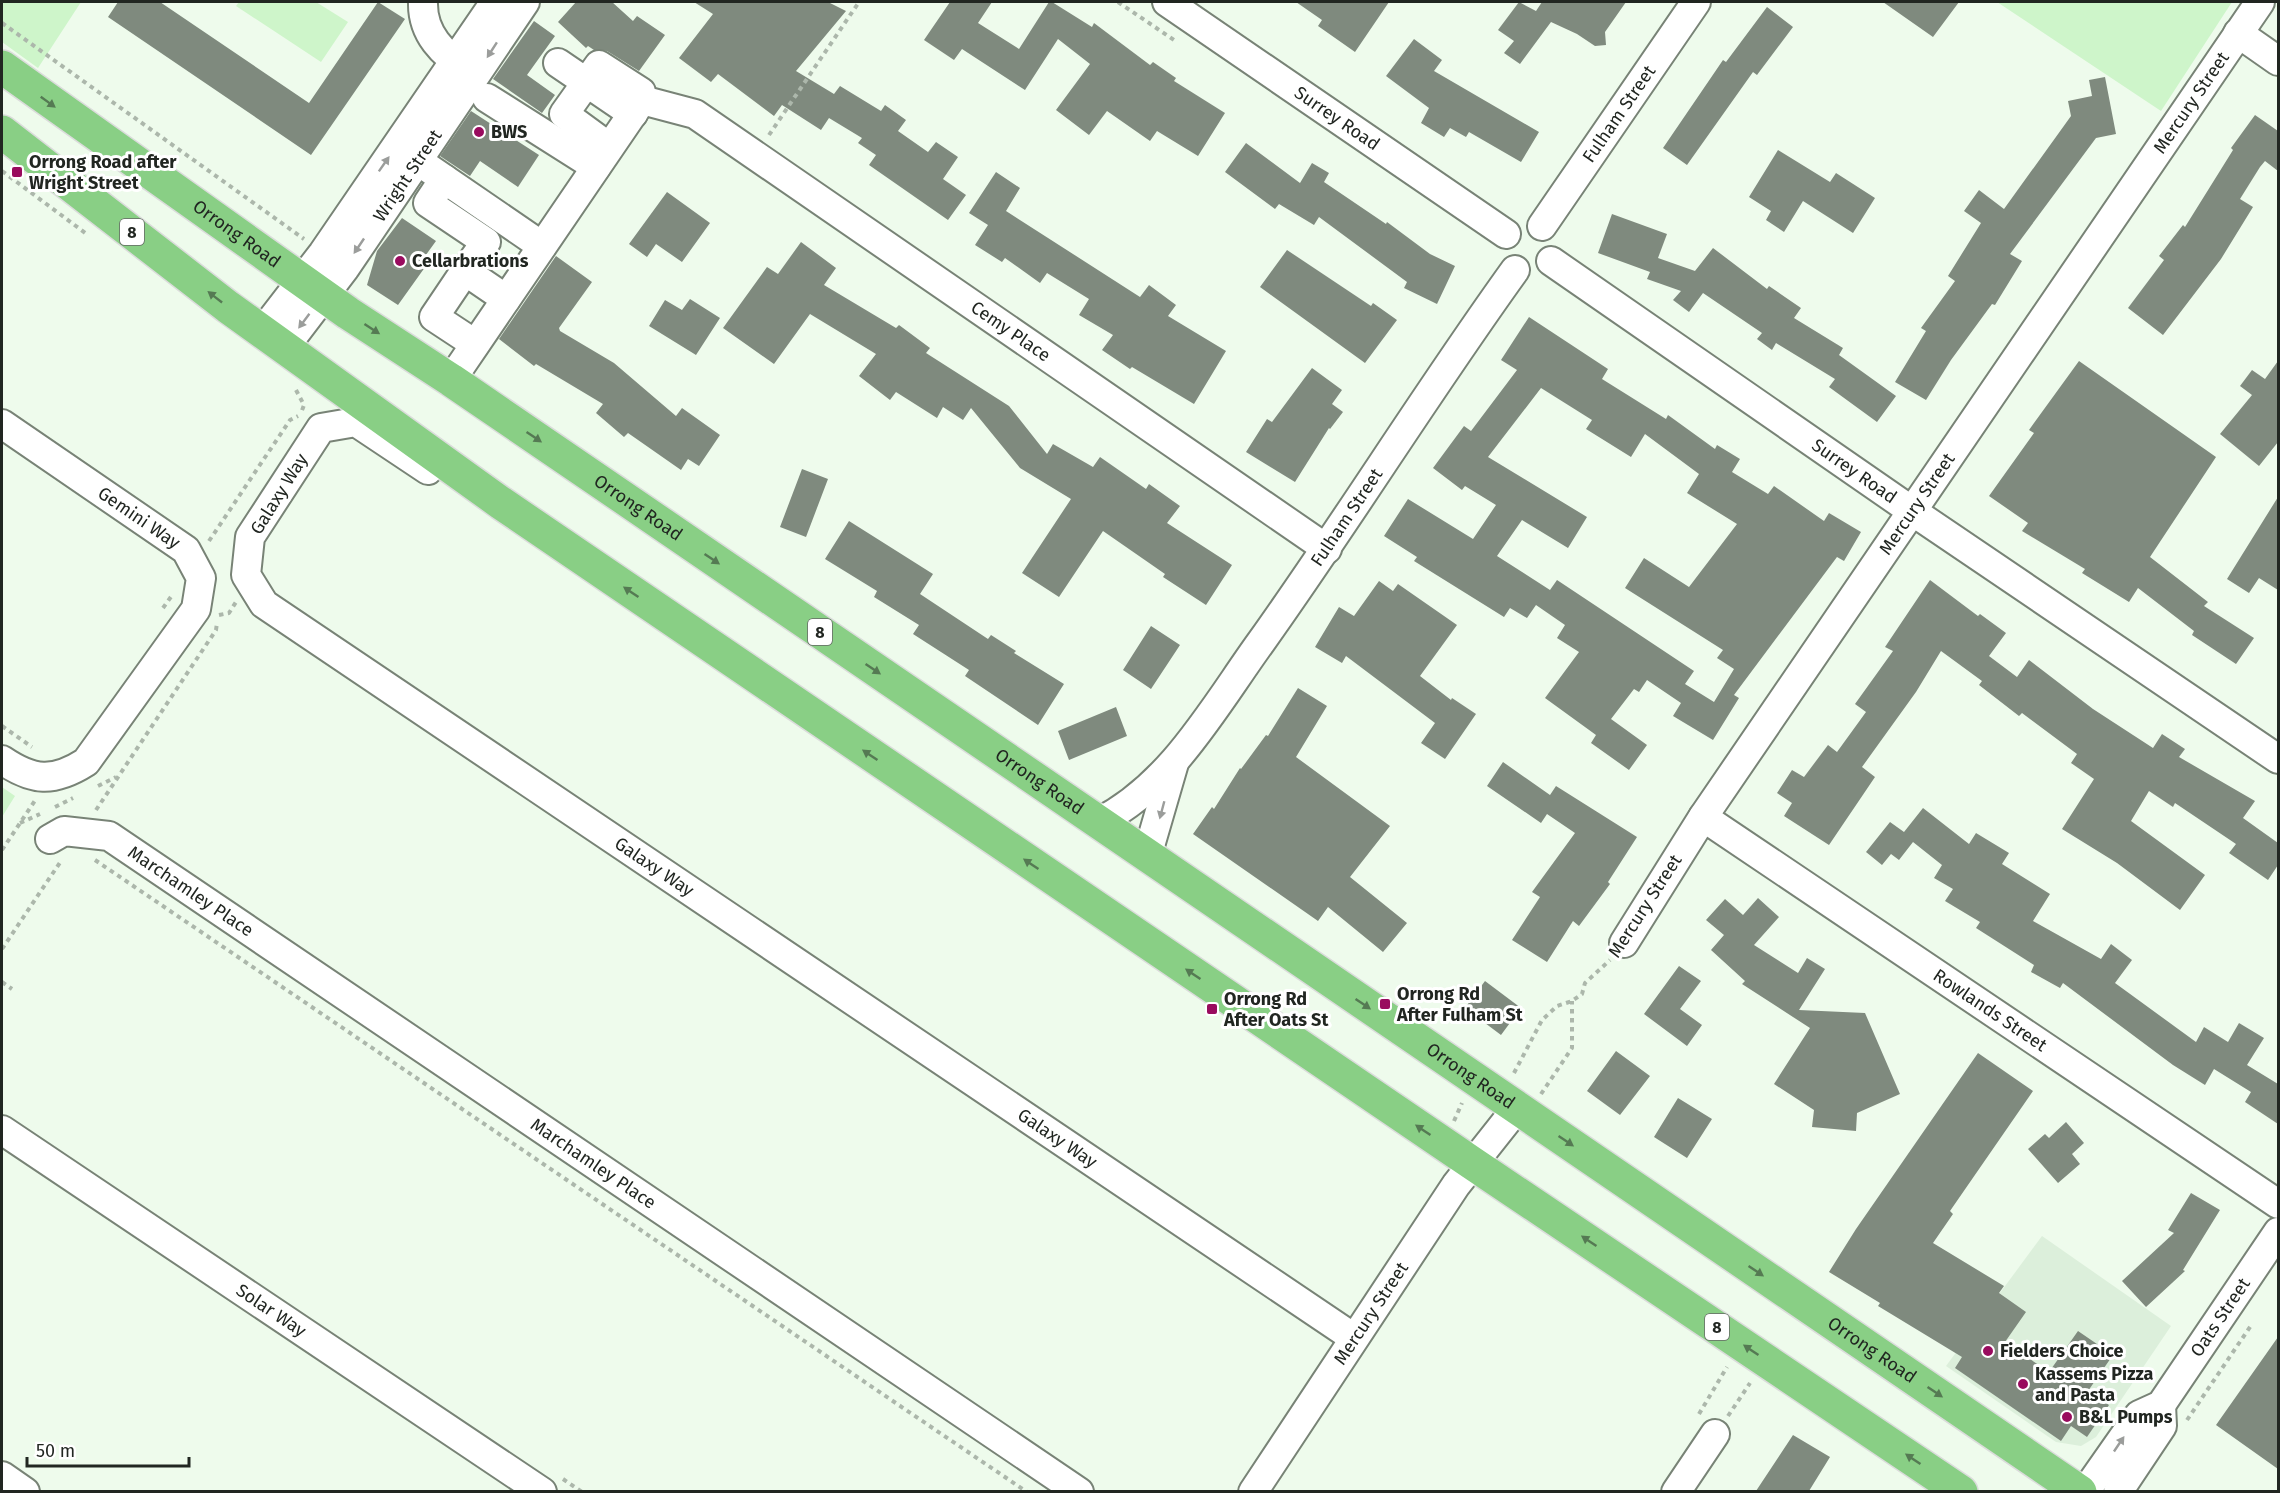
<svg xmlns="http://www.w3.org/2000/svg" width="2280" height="1493" font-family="'Fira Sans',sans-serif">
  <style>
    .built { fill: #dcefdb }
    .green { fill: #cef5ca }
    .building { fill: #7f8a7e; fill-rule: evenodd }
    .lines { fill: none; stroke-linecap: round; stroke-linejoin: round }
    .minor-casing { stroke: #788376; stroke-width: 32 }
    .highway-casing { stroke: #dbdcdb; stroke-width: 36 }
    .path { stroke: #acb7ab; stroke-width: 4; stroke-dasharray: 4.5 4.5; stroke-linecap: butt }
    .minor { stroke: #fff; stroke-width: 28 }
    .highway { stroke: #89cf85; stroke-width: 33 }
    .oneway { fill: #9b9d9b }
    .oneway2 { fill: #557a53 }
    .poi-dot { fill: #990b5e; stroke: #fff; stroke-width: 2 }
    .labels { text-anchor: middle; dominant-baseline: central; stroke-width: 6; stroke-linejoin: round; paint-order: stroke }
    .shield { fill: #fff; stroke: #646764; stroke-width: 1.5 }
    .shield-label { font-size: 16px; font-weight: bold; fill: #212621 }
    .street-label { font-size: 18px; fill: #212621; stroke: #fff }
    .poi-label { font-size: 18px; font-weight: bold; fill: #212621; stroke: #fff; text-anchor: start }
  </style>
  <rect width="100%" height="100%" fill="#eefbec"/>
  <path class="built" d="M 2042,1236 L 2171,1326 L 2096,1437 L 2081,1446 L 2056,1442 L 1946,1366 Z"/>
  <path class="green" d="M 2,2 L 81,2 L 38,68 L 2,42 Z
    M 239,2 L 316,2 L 348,22 L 321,62 L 236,6 Z
    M 1997,2 L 2232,2 L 2161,111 Z
    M 2,787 L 15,796 L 2,817 Z"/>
  <path class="building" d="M 118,2 L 160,2 L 309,103 L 378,2 L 405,19 L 311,155 L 108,17 Z
    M 576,2 L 612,2 L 633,21 L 637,16 L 665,35 L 639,71 L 607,51 L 594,50 L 588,46 L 586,48 L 558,22 Z
    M 694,2 L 828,2 L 846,11 L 796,71 L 834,94 L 840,86 L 881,111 L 885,105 L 906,120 L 898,131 L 928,152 L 936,142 L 958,157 L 943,179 L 966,195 L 948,220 L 869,165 L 876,155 L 858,143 L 862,138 L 829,118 L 821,130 L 782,105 L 774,116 L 718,74 L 711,82 L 679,58 L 713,14 Z
    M 950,2 L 992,2 L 978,23 L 1019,49 L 1049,2 L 1052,2 L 1092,27 L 1094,23 L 1150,65 L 1153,62 L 1176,78 L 1174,81 L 1225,113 L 1198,156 L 1157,131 L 1150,141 L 1107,111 L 1089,135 L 1056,110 L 1090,64 L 1058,39 L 1025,90 L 962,49 L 954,60 L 924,40 Z
    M 1296,2 L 1389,2 L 1355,52 L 1318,26 L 1322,20 Z
    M 1519,2 L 1536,11 L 1542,2 L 1626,2 L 1605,32 L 1606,45 L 1595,46 L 1577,34 L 1551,22 L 1520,64 L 1504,53 L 1514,41 L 1498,30 Z
    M 1883,2 L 1959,2 L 1933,37 Z
    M 1767,7 L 1793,27 L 1757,75 L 1753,72 L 1687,165 L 1663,148 L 1723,60 L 1726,62 Z
    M 534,21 L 555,36 L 527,75 L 555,95 L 542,113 L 493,79 Z
    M 1414,39 L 1442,60 L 1434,71 L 1539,132 L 1521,162 L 1469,132 L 1466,137 L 1450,128 L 1444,137 L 1421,123 L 1429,108 L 1386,76 Z
    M 2105,77 L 2116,134 L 2096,138 L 2010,254 L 2022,261 L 1995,305 L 1992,304 L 1951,360 L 1926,400 L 1895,382 L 1926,331 L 1921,328 L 1955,281 L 1948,276 L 1981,223 L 1964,211 L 1979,190 L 2004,209 L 2071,116 L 2068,101 L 2092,96 L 2089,80 Z
    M 471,111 L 539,155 L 518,187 L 480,161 L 470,176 L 440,156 Z
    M 2255,115 L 2278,131 L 2278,171 L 2265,161 L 2260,167 L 2240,199 L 2253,207 L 2221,259 L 2163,335 L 2128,308 L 2164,260 L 2159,256 L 2183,225 L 2185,227 L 2233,150 L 2231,148 Z
    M 1246,143 L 1300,183 L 1312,163 L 1329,173 L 1324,182 L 1386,224 L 1387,222 L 1430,254 L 1455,266 L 1437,304 L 1404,288 L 1407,282 L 1319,217 L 1314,225 L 1279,204 L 1275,209 L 1225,172 Z
    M 1778,150 L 1830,182 L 1836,173 L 1875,198 L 1853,233 L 1803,201 L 1784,232 L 1766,220 L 1771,211 L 1749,197 Z
    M 996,172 L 1020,188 L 1006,211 L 1140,297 L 1149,285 L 1176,305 L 1168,316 L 1226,351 L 1194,404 L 1132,367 L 1130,369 L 1102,350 L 1113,335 L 1079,315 L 1089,299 L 1047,273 L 1040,283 L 1005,258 L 1002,262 L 975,245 L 988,225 L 969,213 Z
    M 667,192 L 710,223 L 682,262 L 656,244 L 647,257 L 629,244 Z
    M 1612,214 L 1667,234 L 1658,258 L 1695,271 L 1713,248 L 1767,289 L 1769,286 L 1801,308 L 1794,318 L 1843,348 L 1839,355 L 1896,396 L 1877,422 L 1829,387 L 1835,379 L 1776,343 L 1772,350 L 1757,339 L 1762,333 L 1703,293 L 1689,312 L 1673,300 L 1681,291 L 1647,279 L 1650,272 L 1598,253 Z
    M 402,218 L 436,241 L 423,259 L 428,263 L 398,305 L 367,285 L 377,251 Z
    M 801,242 L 836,268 L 824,285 L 896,328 L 899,325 L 930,348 L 926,353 L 1009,406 L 1047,454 L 1053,444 L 1093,467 L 1100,457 L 1146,489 L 1149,484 L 1180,506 L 1167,523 L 1232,565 L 1206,605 L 1163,577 L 1165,574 L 1103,531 L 1059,597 L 1022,573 L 1071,499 L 1020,468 L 971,408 L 963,420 L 943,407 L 937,418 L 896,392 L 890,400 L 859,376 L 876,354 L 810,314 L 774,364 L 723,328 L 767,267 L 778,274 Z
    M 1287,250 L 1371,306 L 1373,303 L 1397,320 L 1365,363 L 1260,287 Z
    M 556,256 L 592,282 L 559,328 L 560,331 L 614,363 L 676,416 L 682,408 L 720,435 L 699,466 L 688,459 L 681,470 L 628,433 L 624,437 L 596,413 L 603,404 L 536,364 L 534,366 L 499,339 Z
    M 690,299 L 720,318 L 696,355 L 649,326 L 665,300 L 682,310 Z
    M 1529,317 L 1608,369 L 1602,379 L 1666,419 L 1668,415 L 1715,449 L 1717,445 L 1740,459 L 1732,472 L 1768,494 L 1774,486 L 1824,521 L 1829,513 L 1861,532 L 1844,561 L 1837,557 L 1734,695 L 1739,698 L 1713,740 L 1673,716 L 1681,703 L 1647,680 L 1639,692 L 1634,689 L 1611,719 L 1647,745 L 1629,770 L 1591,743 L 1596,735 L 1545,698 L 1579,652 L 1557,638 L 1565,625 L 1536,605 L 1527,618 L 1510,608 L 1504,617 L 1414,561 L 1417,557 L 1384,536 L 1408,499 L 1473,539 L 1496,505 L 1465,486 L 1462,490 L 1433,468 L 1464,426 L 1471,431 L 1517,370 L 1501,360 ZM 1541,388 L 1592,420 L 1586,429 L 1631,457 L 1645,434 L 1699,474 L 1687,493 L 1737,524 L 1689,587 L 1644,558 L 1625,588 L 1723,650 L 1717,658 L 1734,669 L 1714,702 L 1685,684 L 1694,671 L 1557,580 L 1550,590 L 1497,556 L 1522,520 L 1568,548 L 1587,517 L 1488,457 Z
    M 2079,361 L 2216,457 L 2150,557 L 2208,602 L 2204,606 L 2254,638 L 2236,664 L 2192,635 L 2194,631 L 2138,588 L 2129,602 L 2082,573 L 2085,569 L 2022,531 L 2028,523 L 1989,496 L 2034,433 L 2029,430 Z
    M 2278,361 L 2278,442 L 2259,466 L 2220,434 L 2252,395 L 2240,386 L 2252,370 L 2265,379 Z
    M 1312,368 L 1342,390 L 1332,404 L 1343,412 L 1330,429 L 1329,428 L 1295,482 L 1246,452 L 1267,419 L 1272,422 Z
    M 802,469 L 828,479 L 806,537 L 780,527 Z
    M 2278,497 L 2278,590 L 2259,578 L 2249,593 L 2227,579 Z
    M 849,521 L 933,574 L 920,594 L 988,639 L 991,635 L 1016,651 L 1014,653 L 1064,684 L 1038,725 L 965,676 L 969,670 L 913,634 L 919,625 L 874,597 L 877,591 L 825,559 Z
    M 1930,580 L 1978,616 L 1980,614 L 2006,633 L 1989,656 L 2017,677 L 2029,660 L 2093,709 L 2153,748 L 2162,734 L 2185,749 L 2179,757 L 2255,801 L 2243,818 L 2278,843 L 2278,865 L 2268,880 L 2229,853 L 2236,844 L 2175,803 L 2173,807 L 2149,791 L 2131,821 L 2205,875 L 2180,910 L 2117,863 L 2062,829 L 2094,779 L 2071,763 L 2077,754 L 2022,713 L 2019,716 L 1979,685 L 1982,681 L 1941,651 L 1916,692 L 1862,767 L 1875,777 L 1829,845 L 1784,816 L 1792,803 L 1777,793 L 1792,770 L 1804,777 L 1828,745 L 1837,752 L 1866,712 L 1855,704 L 1893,651 L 1885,647 Z
    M 1379,581 L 1393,591 L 1398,584 L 1457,625 L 1420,676 L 1451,700 L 1452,698 L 1476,714 L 1445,759 L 1421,743 L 1435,723 L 1346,656 L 1342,663 L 1315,647 L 1339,607 L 1354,616 Z
    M 1151,626 L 1180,645 L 1151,689 L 1123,670 Z
    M 1298,688 L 1327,706 L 1296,757 L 1390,826 L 1350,877 L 1407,923 L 1383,952 L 1328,907 L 1318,921 L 1193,834 L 1212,807 L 1214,809 L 1240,768 L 1241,769 L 1266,735 L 1268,736 Z
    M 1116,707 L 1127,736 L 1069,760 L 1058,731 Z
    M 1503,762 L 1550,795 L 1556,786 L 1637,837 L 1608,882 L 1610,884 L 1579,926 L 1573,921 L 1547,962 L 1512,940 L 1540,897 L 1532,892 L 1575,833 L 1547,814 L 1541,823 L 1487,786 Z
    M 1923,808 L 1969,844 L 1976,833 L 2009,853 L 2002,864 L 2050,894 L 2033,921 L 2101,959 L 2111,944 L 2132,960 L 2115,983 L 2196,1042 L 2204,1027 L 2228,1042 L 2239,1023 L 2264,1038 L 2247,1065 L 2278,1084 L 2278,1124 L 2245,1102 L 2251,1092 L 2214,1069 L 2205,1085 L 2173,1065 L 2063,983 L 2060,988 L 2031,972 L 2034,965 L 1976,928 L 1980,922 L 1945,901 L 1953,889 L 1934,878 L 1942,865 L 1913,842 L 1899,860 L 1891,854 L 1882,865 L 1866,852 L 1890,822 L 1904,832 Z
    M 1758,898 L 1779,917 L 1754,945 L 1798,973 L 1807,958 L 1825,969 L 1799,1010 L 1865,1013 L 1900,1094 L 1857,1113 L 1856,1131 L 1812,1127 L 1814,1110 L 1774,1084 L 1810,1028 L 1742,984 L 1745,981 L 1711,950 L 1724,935 L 1706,920 L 1725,899 L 1743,915 Z
    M 1679,966 L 1701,981 L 1680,1009 L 1702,1025 L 1687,1046 L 1644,1014 Z
    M 1485,981 L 1521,1008 L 1501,1035 L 1465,1008 Z
    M 1616,1051 L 1650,1076 L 1620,1115 L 1587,1091 Z
    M 1978,1053 L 2033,1091 L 1950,1211 L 1953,1214 L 1933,1243 L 2004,1286 L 1999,1293 L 2026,1312 L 2005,1342 L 2049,1372 L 2078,1331 L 2113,1355 L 2088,1391 L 2109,1405 L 2087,1437 L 2071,1426 L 2061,1441 L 1955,1368 L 1962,1357 L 1878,1306 L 1880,1303 L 1829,1272 L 1856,1229 Z
    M 1678,1098 L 1712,1119 L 1687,1158 L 1654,1137 Z
    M 2066,1122 L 2084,1143 L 2072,1154 L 2080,1164 L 2058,1183 L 2028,1149 L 2045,1134 L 2049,1138 Z
    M 2191,1193 L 2220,1210 L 2183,1270 L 2185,1271 L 2146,1307 L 2122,1281 L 2174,1233 L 2168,1230 Z
    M 2278,1337 L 2278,1469 L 2216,1425 Z
    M 1793,1435 L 1830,1457 L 1809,1491 L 1756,1491 Z"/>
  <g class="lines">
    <g class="minor-casing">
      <g id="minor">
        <path d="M 423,2 C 422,34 443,54 469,71"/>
        <path id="s1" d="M 1167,2 L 1506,234"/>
        <path d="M 2238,33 L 2278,61"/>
        <path d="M 558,63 L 633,114"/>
        <path d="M 487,98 L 596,167"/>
        <path id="s2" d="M 642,100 L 695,114 L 1327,549"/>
        <path d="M 418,161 L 542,246"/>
        <path d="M 444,179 L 428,203 L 486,242 L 465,271"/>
        <path id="s3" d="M 1542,226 L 1696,2"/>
        <path id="s4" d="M 1551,261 L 1912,511 L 2278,759"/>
        <path d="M 262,332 L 323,253 L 495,2"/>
        <path d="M 475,344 L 434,317 L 465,271 L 506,299"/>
        <path id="s5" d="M 284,348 L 345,268 L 525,2"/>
        <path d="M 451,380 L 642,100 L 641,92 L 599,65 L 564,114 L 609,147"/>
        <path id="s6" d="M 2,424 L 186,550 L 201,578 L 196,609 L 86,762 C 53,783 33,781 2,760"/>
        <path id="s7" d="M 428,470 L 356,422 L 321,428 L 250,537 L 246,575 L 264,604 L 1354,1338"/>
        <path id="s8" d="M 1703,817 L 2278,1204"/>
        <path id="s9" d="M 1099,822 C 1172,785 1214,707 1261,642 C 1348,520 1427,392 1515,270"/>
        <path id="s10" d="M 50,839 L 64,831 L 109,836 L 1079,1492"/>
        <path d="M 1147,856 L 1174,763"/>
        <path id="s11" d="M 1624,943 L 1703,817 L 2260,2"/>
        <path id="s12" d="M 2,1130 L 542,1492"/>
        <path d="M 2,1476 L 25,1492"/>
        <path id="s13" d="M 1253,1492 L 1456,1185 L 1517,1108"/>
        <path d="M 1676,1492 L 1715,1434"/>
        <path id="s14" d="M 2085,1492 L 2139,1415 L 2161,1405 L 2278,1232"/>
        <path d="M 2118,1492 L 2162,1426 L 2161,1405"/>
      </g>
    </g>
    <g class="highway-casing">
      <g id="highway">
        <path id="s15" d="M 2,67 L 348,313 L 451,380 L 2080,1492"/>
        <path d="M 2,132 L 228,307 L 501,503 L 1472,1163 L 1961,1492"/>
      </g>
    </g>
    <path class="path" d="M 1118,2 L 1174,40
      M 2,23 L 304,239
      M 769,135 L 859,2
      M 2,171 L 88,235
      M 296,390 L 304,405 L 301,413
      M 209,541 L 290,420 L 298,416
      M 163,608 L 173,594
      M 219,615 L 229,613 L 236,602
      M 2,726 L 32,747
      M 98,786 L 116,777
      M 55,807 L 73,798
      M 96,810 L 216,630 L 217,623
      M 20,823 L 40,814
      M 2,850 L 36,799
      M 95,860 L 1027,1492
      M 2,949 L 61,861
      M 2,982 L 12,989
      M 1514,1073 L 1542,1020 L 1557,1006 L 1572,1001 L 1582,994 L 1585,983 L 1610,960
      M 1541,1094 L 1572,1048 L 1572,1001
      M 1454,1121 L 1462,1103
      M 1699,1414 L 1727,1367
      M 1728,1416 L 1750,1383
      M 2187,1420 L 2252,1324
      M 563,1479 L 582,1492"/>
    <use href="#minor" class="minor"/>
    <use href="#highway" class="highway"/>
  </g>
  <defs><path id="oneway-solid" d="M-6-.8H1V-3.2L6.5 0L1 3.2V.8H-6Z" transform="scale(1.5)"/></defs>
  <g class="oneway">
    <use href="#oneway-solid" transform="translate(492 50) rotate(123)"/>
    <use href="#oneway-solid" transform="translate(384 164) rotate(-55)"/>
    <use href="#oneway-solid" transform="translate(359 246) rotate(124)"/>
    <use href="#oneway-solid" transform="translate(304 321) rotate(127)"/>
    <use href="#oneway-solid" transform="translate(1162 810) rotate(105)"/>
    <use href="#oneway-solid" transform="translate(2119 1444) rotate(-56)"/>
  </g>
  <g class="oneway2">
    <use href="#oneway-solid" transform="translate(48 102) rotate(36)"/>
    <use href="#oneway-solid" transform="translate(215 297) rotate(-142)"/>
    <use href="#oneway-solid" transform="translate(372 329) rotate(33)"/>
    <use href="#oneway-solid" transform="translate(534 437) rotate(34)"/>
    <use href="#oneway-solid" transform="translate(712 559) rotate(34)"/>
    <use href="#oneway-solid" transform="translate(631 592) rotate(-146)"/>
    <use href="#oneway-solid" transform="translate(873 669) rotate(34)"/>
    <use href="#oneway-solid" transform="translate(870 755) rotate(-146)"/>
    <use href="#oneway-solid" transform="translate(1031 864) rotate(-146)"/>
    <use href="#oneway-solid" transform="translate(1193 974) rotate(-146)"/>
    <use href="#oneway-solid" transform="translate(1363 1004) rotate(34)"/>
    <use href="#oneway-solid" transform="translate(1423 1130) rotate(-146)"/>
    <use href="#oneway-solid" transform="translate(1566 1141) rotate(34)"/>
    <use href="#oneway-solid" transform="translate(1589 1241) rotate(-146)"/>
    <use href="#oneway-solid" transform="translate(1756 1271) rotate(34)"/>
    <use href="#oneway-solid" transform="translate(1751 1350) rotate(-146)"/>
    <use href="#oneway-solid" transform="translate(1935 1392) rotate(34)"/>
    <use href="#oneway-solid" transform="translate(1913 1459) rotate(-146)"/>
  </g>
  <g class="poi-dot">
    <circle cx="479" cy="132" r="6"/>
    <rect x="11" y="166" width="12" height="12" rx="3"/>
    <circle cx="400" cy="261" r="6"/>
    <rect x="1379" y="998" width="12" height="12" rx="3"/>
    <rect x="1206" y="1003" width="12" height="12" rx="3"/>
    <circle cx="1988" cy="1351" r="6"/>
    <circle cx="2023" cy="1384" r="6"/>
    <circle cx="2067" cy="1417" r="6"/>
  </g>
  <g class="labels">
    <g class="shield">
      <rect x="120" y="219" width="24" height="26" rx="4.5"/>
      <rect x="808" y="619" width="24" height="26" rx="4.5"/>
      <rect x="1705" y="1314" width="24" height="26" rx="4.5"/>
    </g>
    <g class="shield-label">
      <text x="132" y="232">8</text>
      <text x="820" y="632">8</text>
      <text x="1717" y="1327">8</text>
    </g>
    <g class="street-label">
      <text stroke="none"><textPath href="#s11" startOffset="1014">Mercury Street</textPath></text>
      <text stroke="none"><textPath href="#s3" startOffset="136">Fulham Street</textPath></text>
      <text stroke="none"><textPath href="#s1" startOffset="206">Surrey Road</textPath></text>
      <text stroke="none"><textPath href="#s5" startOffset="212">Wright Street</textPath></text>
      <text stroke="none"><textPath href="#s15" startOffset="288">Orrong Road</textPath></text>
      <text stroke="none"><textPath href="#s2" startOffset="438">Cemy Place</textPath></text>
      <text stroke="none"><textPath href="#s4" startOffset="369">Surrey Road</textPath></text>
      <text transform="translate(279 494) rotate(-58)">Galaxy Way</text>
      <text stroke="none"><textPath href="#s11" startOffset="528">Mercury Street</textPath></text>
      <text stroke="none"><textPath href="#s15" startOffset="774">Orrong Road</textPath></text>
      <text stroke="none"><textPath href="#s6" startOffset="166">Gemini Way</textPath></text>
      <text stroke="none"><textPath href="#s9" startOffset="396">Fulham Street</textPath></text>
      <text stroke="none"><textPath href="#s15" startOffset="1260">Orrong Road</textPath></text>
      <text stroke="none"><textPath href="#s7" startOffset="795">Galaxy Way</textPath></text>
      <text stroke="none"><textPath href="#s10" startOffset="160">Marchamley Place</textPath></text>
      <text transform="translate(1645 906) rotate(-57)">Mercury Street</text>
      <text stroke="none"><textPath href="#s8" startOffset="346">Rowlands Street</textPath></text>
      <text stroke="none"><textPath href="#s15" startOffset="1782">Orrong Road</textPath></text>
      <text stroke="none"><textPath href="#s7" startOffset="1281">Galaxy Way</textPath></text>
      <text stroke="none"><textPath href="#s10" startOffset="646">Marchamley Place</textPath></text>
      <text stroke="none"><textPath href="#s12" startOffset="324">Solar Way</textPath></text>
      <text stroke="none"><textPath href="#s13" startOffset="214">Mercury Street</textPath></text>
      <text stroke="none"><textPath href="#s14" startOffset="224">Oats Street</textPath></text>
      <text stroke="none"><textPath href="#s15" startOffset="2268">Orrong Road</textPath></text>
    </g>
    <g class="poi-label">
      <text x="491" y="132">BWS</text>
      <text x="29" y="162">Orrong Road after<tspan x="29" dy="21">Wright Street</tspan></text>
      <text x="412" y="261">Cellarbrations</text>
      <text x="1397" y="994">Orrong Rd<tspan x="1397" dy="21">After Fulham St</tspan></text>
      <text x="1224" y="999">Orrong Rd<tspan x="1224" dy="21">After Oats St</tspan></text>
      <text x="2000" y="1351">Fielders Choice</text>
      <text x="2035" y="1374">Kassems Pizza<tspan x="2035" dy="21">and Pasta</tspan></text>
      <text x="2079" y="1417">B&amp;L Pumps</text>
    </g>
  </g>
  <rect width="2280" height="1493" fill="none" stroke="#212621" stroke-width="6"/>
  <path d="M27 1457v9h162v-9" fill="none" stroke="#212621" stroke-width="3"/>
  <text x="36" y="1457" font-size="18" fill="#212621" stroke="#ffffff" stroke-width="4.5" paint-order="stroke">50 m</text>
</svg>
